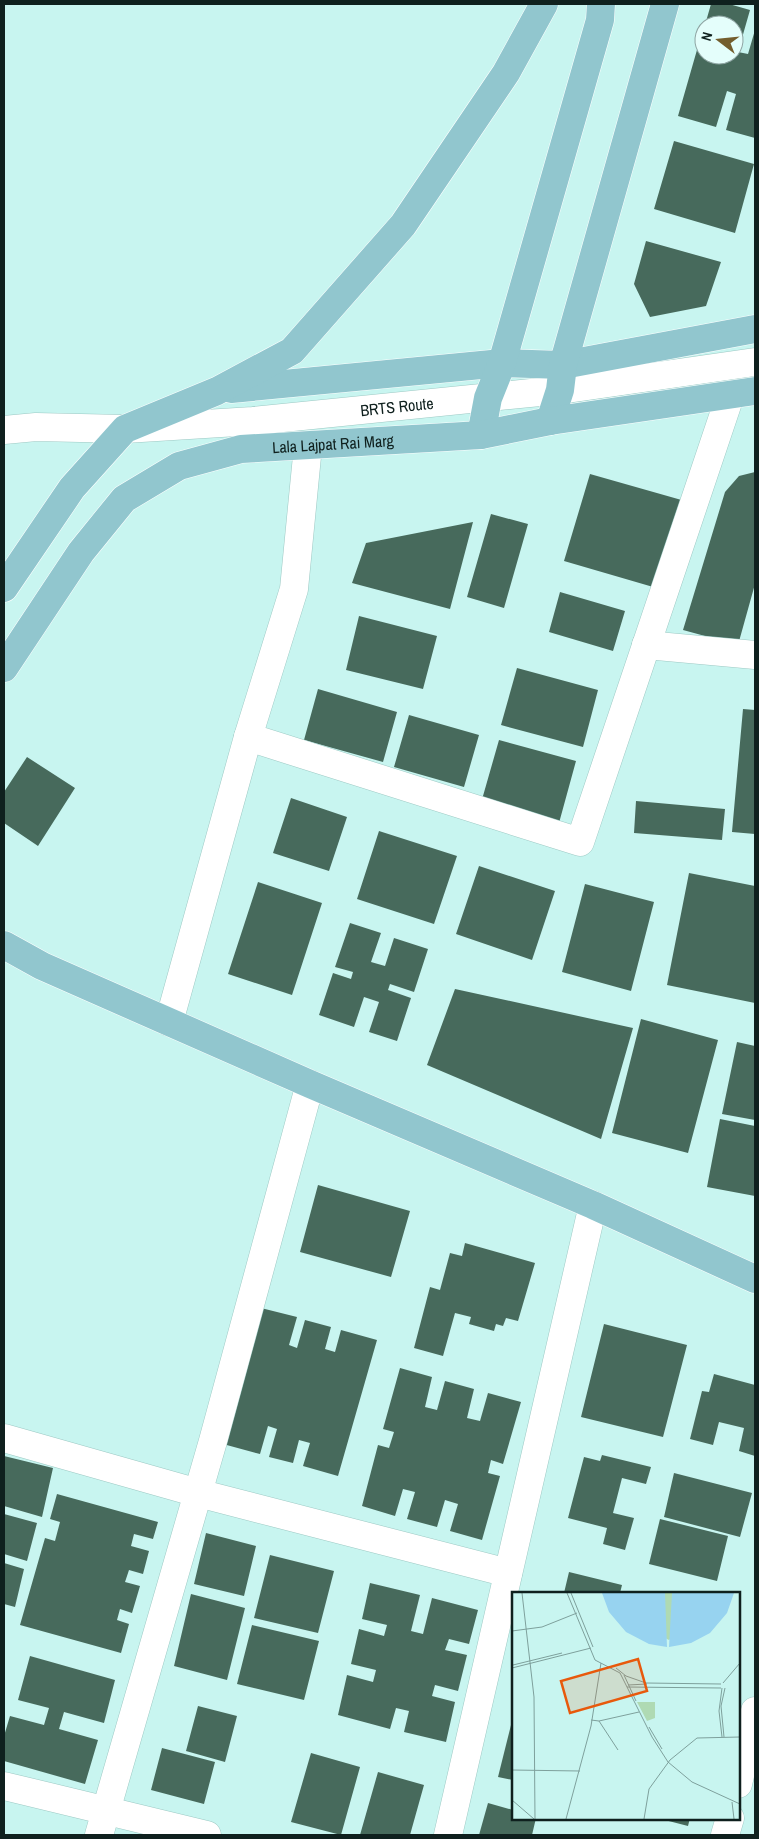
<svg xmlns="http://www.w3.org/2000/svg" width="759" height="1839" font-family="'Archivo Narrow',sans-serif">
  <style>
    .building { fill: #476a5c }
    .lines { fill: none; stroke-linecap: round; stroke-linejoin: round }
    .minor-casing { stroke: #9dc9c4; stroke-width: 29 }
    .major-casing { stroke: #fff; stroke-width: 29 }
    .minor { stroke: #fff; stroke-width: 28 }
    .major { stroke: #91c6ce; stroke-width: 28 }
    .labels { text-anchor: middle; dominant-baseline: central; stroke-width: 5; stroke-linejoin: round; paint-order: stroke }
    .street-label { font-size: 16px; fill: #0f201e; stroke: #e4fefb }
    .inset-road { fill: none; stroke: #7ea09c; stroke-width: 1 }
    .view { fill: #e8590c; fill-opacity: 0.15; stroke: #e8590c; stroke-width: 2.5 }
    .inset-edge { fill: none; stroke: #0f201e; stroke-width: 2.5 }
  </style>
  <rect width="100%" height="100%" fill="#c8f5f0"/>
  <path class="building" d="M 711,4 L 729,4 L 750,10 L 738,52 L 748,54 L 755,30 L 755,138 L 726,130 L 736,94 L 727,91 L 716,127 L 678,116 L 703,29 L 704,55 L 734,55 L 734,25 L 705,25 Z
    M 674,141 L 754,164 L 735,233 L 654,209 Z
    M 646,241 L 721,262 L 706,306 L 650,317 L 634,284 Z
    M 755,472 L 755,584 L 738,645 L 683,630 L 725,492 L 739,476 Z
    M 590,474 L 685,501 L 660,589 L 564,561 Z
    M 491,514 L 528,524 L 504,608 L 467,597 Z
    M 473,522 L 450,609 L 352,583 L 366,543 Z
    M 560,592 L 625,611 L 613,651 L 549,632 Z
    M 359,616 L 437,636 L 423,689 L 346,670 Z
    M 517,668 L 598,690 L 583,747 L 501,725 Z
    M 318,689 L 397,712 L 383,762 L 304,740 Z
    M 743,709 L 755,710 L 755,834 L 732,832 Z
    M 409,715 L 479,735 L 464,787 L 394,767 Z
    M 499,740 L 576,761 L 559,823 L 481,803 Z
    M 27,757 L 75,788 L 38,846 L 4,823 L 4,792 Z
    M 291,798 L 347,817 L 329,871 L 273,853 Z
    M 636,801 L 725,809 L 722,840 L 634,833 Z
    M 379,831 L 457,856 L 434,924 L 357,899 Z
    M 479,866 L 555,891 L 532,960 L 456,934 Z
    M 689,873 L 755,886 L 755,1003 L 667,985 Z
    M 258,882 L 322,903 L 292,995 L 228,974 Z
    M 585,884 L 654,902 L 631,991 L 562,972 Z
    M 350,923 L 381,933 L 371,962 L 385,966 L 394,938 L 428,949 L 414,992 L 390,984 L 388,990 L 411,998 L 397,1041 L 369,1032 L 379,1002 L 364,997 L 354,1027 L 319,1015 L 333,973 L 351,979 L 353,972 L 335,967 Z
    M 455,989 L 633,1028 L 601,1139 L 427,1065 Z
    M 641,1019 L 718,1040 L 688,1153 L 612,1133 Z
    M 737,1042 L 755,1046 L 755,1120 L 722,1114 Z
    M 720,1119 L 755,1126 L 755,1196 L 707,1187 Z
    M 318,1185 L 410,1211 L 391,1277 L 300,1252 Z
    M 465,1243 L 535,1263 L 518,1321 L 506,1318 L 503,1326 L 496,1324 L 494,1331 L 469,1324 L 471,1317 L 455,1313 L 443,1356 L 414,1348 L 430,1287 L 440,1290 L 450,1253 L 462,1256 Z
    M 261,1308 L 297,1317 L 289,1345 L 297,1348 L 305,1320 L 331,1327 L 325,1349 L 335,1352 L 341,1330 L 377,1340 L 338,1476 L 303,1466 L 310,1443 L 299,1440 L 293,1463 L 269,1457 L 277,1429 L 268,1426 L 260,1454 L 223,1444 Z
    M 604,1324 L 687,1345 L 663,1437 L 581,1417 Z
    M 400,1368 L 432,1377 L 425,1407 L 437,1410 L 445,1381 L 474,1389 L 467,1418 L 480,1421 L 488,1393 L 521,1402 L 503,1464 L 491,1460 L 488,1473 L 500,1476 L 482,1540 L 450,1531 L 458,1504 L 445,1500 L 437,1527 L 407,1519 L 415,1492 L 403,1489 L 395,1516 L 362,1506 L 378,1445 L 389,1448 L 394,1432 L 383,1429 Z
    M 714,1374 L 755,1385 L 755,1456 L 739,1451 L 744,1428 L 719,1422 L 713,1445 L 690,1439 L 702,1391 L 709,1392 Z
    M 602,1455 L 651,1467 L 646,1484 L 622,1478 L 613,1513 L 634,1518 L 625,1550 L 603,1544 L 607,1528 L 568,1518 L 584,1457 L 600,1461 Z
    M 4,1456 L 53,1468 L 42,1517 L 4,1506 Z
    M 674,1473 L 752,1493 L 740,1537 L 664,1517 Z
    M 57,1494 L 158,1522 L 153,1539 L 134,1534 L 131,1546 L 149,1551 L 143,1574 L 129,1570 L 125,1582 L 140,1586 L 132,1613 L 120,1609 L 117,1620 L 129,1624 L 121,1653 L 20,1625 L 45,1538 L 55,1541 L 60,1522 L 50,1519 Z
    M 4,1514 L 37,1523 L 27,1561 L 4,1554 Z
    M 660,1519 L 728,1536 L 717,1581 L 649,1564 Z
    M 206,1533 L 256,1546 L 244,1596 L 194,1584 Z
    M 270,1555 L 334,1571 L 318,1633 L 254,1618 Z
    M 4,1563 L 24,1569 L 15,1607 L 4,1604 Z
    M 569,1572 L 622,1585 L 620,1593 L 564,1593 Z
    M 370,1583 L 420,1595 L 411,1631 L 423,1634 L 432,1598 L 478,1610 L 469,1644 L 449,1639 L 445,1650 L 467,1655 L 458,1691 L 435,1685 L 432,1696 L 455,1702 L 446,1742 L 404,1732 L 409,1711 L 396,1708 L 390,1729 L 338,1715 L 347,1675 L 373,1682 L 376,1670 L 351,1664 L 359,1629 L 384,1636 L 387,1625 L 362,1619 Z
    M 191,1594 L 245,1608 L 227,1680 L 174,1666 Z
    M 252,1625 L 319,1641 L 304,1700 L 237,1684 Z
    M 30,1656 L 115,1680 L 104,1723 L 64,1712 L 59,1729 L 98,1740 L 85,1784 L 4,1761 L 4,1736 L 10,1716 L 44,1725 L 49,1708 L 18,1700 Z
    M 198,1706 L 237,1716 L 225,1762 L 186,1751 Z
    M 512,1721 L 513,1721 L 513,1780 L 498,1777 Z
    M 162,1748 L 215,1762 L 204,1804 L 151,1790 Z
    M 311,1753 L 360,1767 L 341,1835 L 291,1822 Z
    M 378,1772 L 424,1785 L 410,1835 L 360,1835 Z
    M 488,1803 L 513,1810 L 513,1818 L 536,1818 L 532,1835 L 479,1835 Z
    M 657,1818 L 690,1818 L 688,1826 Z"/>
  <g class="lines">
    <g class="minor-casing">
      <g id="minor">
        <path id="s1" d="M 4,430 L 36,427 L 125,429 L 253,421 L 560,390 L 755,362"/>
        <path d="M 646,645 L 755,655"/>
        <path d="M 248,737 L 580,842 L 730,396"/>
        <path d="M 169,1022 L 248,737 L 294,589 L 308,446"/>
        <path d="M 4,1438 L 198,1493 L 508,1573"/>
        <path d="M 738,1784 L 755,1711"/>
        <path d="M 4,1786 L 207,1835"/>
        <path d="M 99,1835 L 213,1441 L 310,1084"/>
        <path d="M 448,1835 L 593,1205"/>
        <path d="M 725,1835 L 730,1818"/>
      </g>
    </g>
    <g class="major-casing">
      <g id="major">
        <path d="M 231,389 L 502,363 L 563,365 L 755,329"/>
        <path d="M 550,421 L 560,390 L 563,365 L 665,4"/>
        <path d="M 481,435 L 488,398 L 502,363 L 600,20 L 601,4"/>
        <path d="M 4,588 L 72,488 L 125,429 L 217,391 L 292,351 L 403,225 L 506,73 L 544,4"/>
        <path id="s2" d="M 4,668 L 81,552 L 124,499 L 179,466 L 241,449 L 481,435 L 550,421 L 755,391"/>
        <path d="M 4,945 L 42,966 L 310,1084 L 593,1205 L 755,1279"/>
      </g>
    </g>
    <use href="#minor" class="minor"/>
    <use href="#major" class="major"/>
  </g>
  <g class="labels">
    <g class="street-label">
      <text stroke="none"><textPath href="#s1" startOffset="394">BRTS Route</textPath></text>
      <text stroke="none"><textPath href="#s2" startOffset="428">Lala Lajpat Rai Marg</textPath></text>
    </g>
  </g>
  <g transform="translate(512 1592)">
    <rect width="228" height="228" fill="#c8f5f0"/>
    <path d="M 153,1 L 160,1 L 160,45 L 157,48 L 153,46 ZM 125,110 L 143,110 L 143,126 L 135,129 Z" fill="#afdab3"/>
    <path d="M 90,1 L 153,1 L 155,55 L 137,52 L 114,40 L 97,20 ZM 160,1 L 222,1 L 215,21 L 198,41 L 179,51 L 157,55 Z" fill="#97d3f0"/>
    <path class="inset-road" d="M 10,1 L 22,105 L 23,227M 55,1 L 83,68 L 108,81 L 140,145 L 156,170 L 180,190 L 228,212M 59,1 L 81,55M 0,39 L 30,35 L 65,21M 1,73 L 50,61M 0,76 L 79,56M 104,76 L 114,84 L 134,91 L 209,92M 112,83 L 124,109M 211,91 L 228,71M 116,93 L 135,92M 115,95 L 209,96M 79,128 L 87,129 L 106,158M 87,129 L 127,120M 137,135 L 150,157M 210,145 L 207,119 L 210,96M 212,145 L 209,114 L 213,96M 0,178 L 68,179M 0,208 L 22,227M 220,210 L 222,227M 54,227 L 79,134 L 89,71M 132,227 L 137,197 L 158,168 L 185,146 L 228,145"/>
    <path class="view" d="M 126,67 L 135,99 L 58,121 L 49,89 Z"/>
    <rect width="228" height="228" class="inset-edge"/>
  </g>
  <rect width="759" height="1839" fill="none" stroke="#0f201e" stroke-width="10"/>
  <g transform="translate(719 40) rotate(286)"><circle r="24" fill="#e4fefb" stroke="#8fa5a3"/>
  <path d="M0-4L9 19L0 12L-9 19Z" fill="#735e2e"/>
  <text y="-8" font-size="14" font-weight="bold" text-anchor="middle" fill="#0f201e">N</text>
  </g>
</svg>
